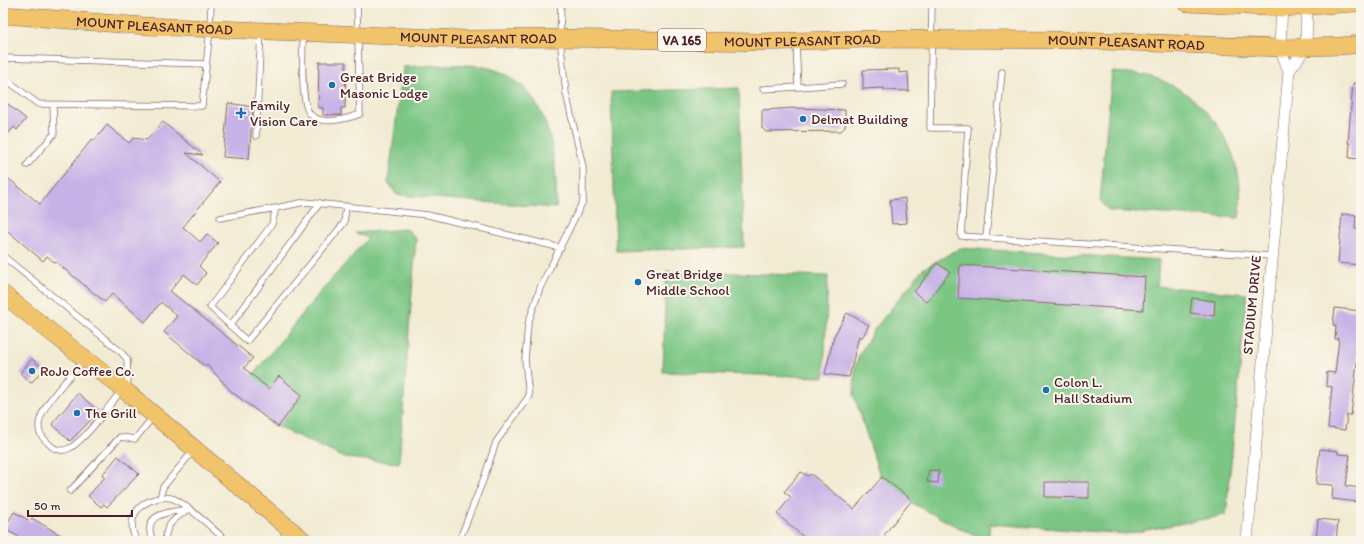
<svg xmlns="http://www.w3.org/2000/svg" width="1364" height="544" font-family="Itim,sans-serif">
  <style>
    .green { fill: #7cc684; stroke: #637258 }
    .building { fill: #c7b2e7 }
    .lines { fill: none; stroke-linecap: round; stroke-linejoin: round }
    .lane-casing { stroke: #856666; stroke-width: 7 }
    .street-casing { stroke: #856666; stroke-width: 12 }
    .primary-casing { stroke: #856666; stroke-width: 18 }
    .lane { stroke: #fff; stroke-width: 5.5 }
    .street { stroke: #fff; stroke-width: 11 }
    .primary { stroke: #f1c36a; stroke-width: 17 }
    .poi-dot { fill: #1f6fb2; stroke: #fbf7ec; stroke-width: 1.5 }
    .labels { text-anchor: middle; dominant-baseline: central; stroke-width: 4; stroke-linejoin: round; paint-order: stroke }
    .shield { fill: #fbf7ec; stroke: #7f6065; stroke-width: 1 }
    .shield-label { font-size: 13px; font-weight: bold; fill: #4a1f2b }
    .street-label { font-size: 14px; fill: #4a1f2b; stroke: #fbf7ec }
    .poi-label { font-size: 14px; fill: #4a1f2b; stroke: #fbf7ec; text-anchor: start }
  </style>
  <rect width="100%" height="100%" fill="#fbf7ec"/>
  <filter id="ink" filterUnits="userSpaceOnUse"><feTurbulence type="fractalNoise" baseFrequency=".025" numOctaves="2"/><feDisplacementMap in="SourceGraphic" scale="8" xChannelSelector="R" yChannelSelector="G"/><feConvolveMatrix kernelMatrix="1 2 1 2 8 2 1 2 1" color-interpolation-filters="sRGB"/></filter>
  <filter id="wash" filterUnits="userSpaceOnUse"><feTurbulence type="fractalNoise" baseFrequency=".012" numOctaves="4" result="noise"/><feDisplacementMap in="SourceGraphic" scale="16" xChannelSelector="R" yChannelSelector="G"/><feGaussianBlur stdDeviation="0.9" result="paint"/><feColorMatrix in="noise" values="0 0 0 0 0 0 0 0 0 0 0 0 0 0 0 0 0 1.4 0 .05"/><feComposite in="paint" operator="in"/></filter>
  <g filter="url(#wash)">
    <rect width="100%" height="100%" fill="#f2ebd3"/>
    <path class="green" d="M 442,65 C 456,65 471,64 484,67 C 549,79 558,155 556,208 L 397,195 L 388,183 L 403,67 Z
      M 1112,72 C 1126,73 1139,73 1152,77 C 1212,96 1248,156 1239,218 L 1109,211 L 1100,200 Z
      M 739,88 L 744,247 L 616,251 L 611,92 Z
      M 407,229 L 416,239 L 399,463 L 345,458 L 274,425 L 239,392 L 323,289 L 368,238 L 355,233 Z
      M 960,248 L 1159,260 L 1157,286 L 1247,294 L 1226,515 L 1126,534 L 990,524 L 988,541 L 984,541 L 912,503 L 880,476 L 854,395 L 855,367 L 860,353 L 874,330 L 923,269 Z
      M 666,271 L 828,276 L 824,377 L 663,372 Z"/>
    <g id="blocks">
      <path class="building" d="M 319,62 L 346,62 L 345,108 L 341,108 L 341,115 L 323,115 L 323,108 L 318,107 Z
        M 899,69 L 899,73 L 908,72 L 909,91 L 884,90 L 884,88 L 863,89 L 863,70 Z
        M 1353,83 L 1361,83 L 1361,159 L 1349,158 L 1350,143 L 1348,143 Z
        M 3,100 L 26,119 L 17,130 L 14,127 L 3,140 Z
        M 228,103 L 253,107 L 249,159 L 223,157 Z
        M 796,108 L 845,110 L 845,127 L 841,131 L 766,132 L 762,128 L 762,110 Z
        M 163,122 L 203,155 L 186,153 L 220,182 L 183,227 L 200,242 L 207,234 L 218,243 L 199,266 L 206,273 L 197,285 L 184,274 L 170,291 L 253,358 L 244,368 L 269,389 L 279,376 L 302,395 L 278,427 L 232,392 L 207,365 L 206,367 L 164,332 L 177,316 L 161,302 L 145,322 L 112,294 L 105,302 L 56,262 L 55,263 L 47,256 L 43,261 L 3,227 L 3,174 L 40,204 L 85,148 L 92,139 L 94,141 L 107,125 L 129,143 L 133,138 L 147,140 Z
        M 905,198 L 907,223 L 892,224 L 890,200 Z
        M 1342,214 L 1356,215 L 1355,229 L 1361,230 L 1361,265 L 1338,263 Z
        M 937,263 L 950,272 L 926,302 L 914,292 Z
        M 960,265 L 1145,277 L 1143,310 L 958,298 Z
        M 1192,298 L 1215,301 L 1214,316 L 1190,313 Z
        M 1335,308 L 1361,311 L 1361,327 L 1351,415 L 1347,415 L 1345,430 L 1328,428 L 1332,387 L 1326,386 L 1327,372 L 1335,373 L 1339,339 L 1335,339 L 1336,326 L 1333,325 Z
        M 847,313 L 869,325 L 862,338 L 859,336 L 849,377 L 825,374 L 834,336 Z
        M 32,359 L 44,369 L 31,383 L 20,373 Z
        M 78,393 L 99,412 L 70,441 L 52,424 Z
        M 1320,449 L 1338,451 L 1338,454 L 1350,455 L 1346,486 L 1360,488 L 1359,502 L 1332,499 L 1333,485 L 1316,484 Z
        M 118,456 L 139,474 L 107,507 L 104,504 L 101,507 L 88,496 L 105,477 L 102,475 Z
        M 929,470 L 939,471 L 938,483 L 927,482 Z
        M 801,472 L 808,476 L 811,474 L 854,509 L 882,477 L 912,500 L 884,535 L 892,541 L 808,541 L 777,514 L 791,497 L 784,492 Z
        M 1045,482 L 1089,482 L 1089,498 L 1045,497 Z
        M 14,512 L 30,521 L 32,518 L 70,541 L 27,541 L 4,529 Z
        M 1318,519 L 1338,521 L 1336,541 L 1316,541 Z"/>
    </g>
  </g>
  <g filter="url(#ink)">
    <use href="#blocks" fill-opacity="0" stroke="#856666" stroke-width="1"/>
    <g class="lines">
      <g class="lane-casing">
        <path id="lane" d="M 932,3 L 930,128 L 968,128 L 961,236 L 1272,256
          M 303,34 C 303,51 300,102 310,114 C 320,126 347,119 360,114 L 357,3
          M 3,58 L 206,64
          M 3,77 L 38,104 L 202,106 L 210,29 L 211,3
          M 798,87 L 842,84
          M 763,89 L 798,87 L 796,43
          M 256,136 L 261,32
          M 27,165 L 54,134 L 53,105
          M 346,206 L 344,223 L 247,341 L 210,307 L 272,224 L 276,208 L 305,202 L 428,215 L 561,248
          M 220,218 L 276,208
          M 986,238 L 1002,72
          M 3,256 L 120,351 L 127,359 L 128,389
          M 230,326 L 320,203
          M 85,360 C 72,374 37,408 39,428 C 39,435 45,440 50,445 C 55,450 63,452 70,448 C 88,437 107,408 121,391
          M 70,491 L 120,437 L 135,439 L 153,417
          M 160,498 L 163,487 L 193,451
          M 137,541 C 131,531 130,522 136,512 C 143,501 159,496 171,498 C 183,500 216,532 227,541
          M 153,541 C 140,513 169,512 189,509
          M 165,541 C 166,524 173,520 187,510
          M 280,541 L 289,531
          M 459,541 L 484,478 L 496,442 L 529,396 L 525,360 L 528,324 L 540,288 L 583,201 L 583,167 L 566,93 L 560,38 L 561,3"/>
      </g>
      <g class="street-casing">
        <path id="street" d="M 1289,71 L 1306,47 L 1307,3
          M 1247,541 L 1289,71 L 1280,48 L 1282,3"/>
      </g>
      <g class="primary-casing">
        <g id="primary">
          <path d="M 1187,3 L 1282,8 L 1356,3"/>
          <path id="s1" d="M 3,15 L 145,26 L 465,39 L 560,38 L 757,42 L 871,39 L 1077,40 L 1280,48 L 1341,46 L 1361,44"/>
          <path d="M 3,294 L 128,393 L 304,541"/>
        </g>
      </g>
      <use href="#lane" class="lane"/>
      <use href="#street" class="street"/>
      <use href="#primary" class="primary"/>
    </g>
  </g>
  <g class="poi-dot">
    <circle cx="332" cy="85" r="4"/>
    <path d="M239 107h4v4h4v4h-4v4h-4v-4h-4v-4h4z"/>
    <circle cx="803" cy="119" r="4"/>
    <circle cx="638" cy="282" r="4"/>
    <circle cx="32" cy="371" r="4"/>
    <circle cx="1046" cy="390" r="4"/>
    <circle cx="77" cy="413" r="4"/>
  </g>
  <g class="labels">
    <rect class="shield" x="658" y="29" width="48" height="22" rx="3"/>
    <g class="shield-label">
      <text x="682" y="40">VA 165</text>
    </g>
    <g class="street-label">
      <text stroke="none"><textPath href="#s1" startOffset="152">MOUNT PLEASANT ROAD</textPath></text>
      <text stroke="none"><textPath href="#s1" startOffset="476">MOUNT PLEASANT ROAD</textPath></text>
      <text stroke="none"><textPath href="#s1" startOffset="800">MOUNT PLEASANT ROAD</textPath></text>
      <text stroke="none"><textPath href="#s1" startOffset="1124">MOUNT PLEASANT ROAD</textPath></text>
      <text transform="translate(1252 305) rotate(-85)">STADIUM DRIVE</text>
    </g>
    <g class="poi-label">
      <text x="340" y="77">Great Bridge<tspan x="340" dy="16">Masonic Lodge</tspan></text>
      <text x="250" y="105">Family<tspan x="250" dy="16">Vision Care</tspan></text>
      <text x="811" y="119">Delmat Building</text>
      <text x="646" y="274">Great Bridge<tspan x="646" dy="16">Middle School</tspan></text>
      <text x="40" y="371">RoJo Coffee Co.</text>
      <text x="1054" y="382">Colon L.<tspan x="1054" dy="16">Hall Stadium</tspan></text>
      <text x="85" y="413">The Grill</text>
    </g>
  </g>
  <rect width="1364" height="544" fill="none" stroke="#fbf7ec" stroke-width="16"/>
  <path d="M28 510v6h104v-6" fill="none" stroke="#4a1f2b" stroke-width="2"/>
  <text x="34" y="510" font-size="12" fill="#4a1f2b" stroke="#fbf7ec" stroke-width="3" paint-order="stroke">50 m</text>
</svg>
